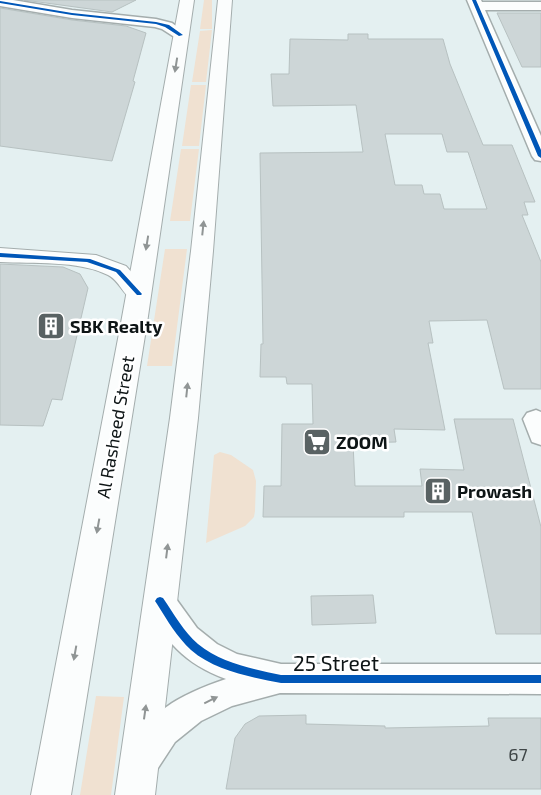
<svg xmlns="http://www.w3.org/2000/svg" width="541" height="795" font-family="'Exo 2',sans-serif">
  <style>
    .green { fill: #f0e1d1 }
    .building { fill: #cdd6d7; stroke: #b7c1c1; fill-rule: evenodd }
    .lines { fill: none; stroke-linecap: round; stroke-linejoin: round }
    .minor-casing { stroke: #a4adad; stroke-width: 3 }
    .tertiary-casing { stroke: #a4adad; stroke-width: 2 }
    .secondary-casing { stroke: #a4adad; stroke-width: 2 }
    .minor { fill: #fbfdfd; fill-rule: evenodd }
    .tertiary { fill: #fbfdfd; fill-rule: evenodd }
    .secondary { fill: #fbfdfd; fill-rule: evenodd }
    .cycleway-casing { stroke: #fff; stroke-width: 3 }
    .cycleway { fill: #0057b8; fill-rule: evenodd }
    .oneway { fill: #909595 }
    .labels { text-anchor: middle; dominant-baseline: central; stroke-width: 5; stroke-linejoin: round; paint-order: stroke }
    .poi-label { font-size: 18px; font-weight: bold; fill: #0e1516; stroke: #fff; text-anchor: start }
    .street-label { font-size: 18px; fill: #0e1516; stroke: #fff }
    .near-number-label { font-size: 18px; fill: #3f4647 }
    .near-street-label { font-size: 21px; fill: #0e1516; stroke: #fff }
  </style>
  <rect width="100%" height="100%" fill="#e4f0f1"/>
  <path class="green" d="M 204,0 L 212,0 L 212,29 L 200,29 Z
    M 212,30 L 206,82 L 192,82 L 200,31 Z
    M 191,85 L 206,85 L 199,146 L 182,146 Z
    M 181,149 L 199,149 L 190,221 L 170,221 Z
    M 165,249 L 187,249 L 172,366 L 147,366 Z
    M 220,452 L 231,455 L 253,470 L 256,481 L 255,511 L 254,517 L 245,526 L 206,543 L 214,455 Z
    M 96,696 L 124,697 L 111,795 L 80,795 Z"/>
  <path class="building" d="M 24,0 L 136,0 L 112,12 Z
    M 0,8 L 72,20 L 126,26 L 146,33 L 133,81 L 135,82 L 112,161 L 0,146 Z
    M 497,13 L 541,13 L 541,67 L 522,67 Z
    M 348,34 L 368,34 L 368,39 L 443,39 L 450,64 L 483,145 L 512,145 L 535,202 L 524,202 L 528,215 L 522,215 L 541,262 L 541,389 L 504,389 L 487,320 L 429,321 L 433,343 L 428,343 L 445,430 L 394,429 L 396,442 L 353,443 L 355,486 L 422,486 L 420,469 L 464,470 L 454,419 L 513,419 L 541,527 L 541,634 L 496,634 L 472,512 L 404,512 L 404,517 L 263,517 L 264,486 L 281,486 L 282,424 L 313,424 L 312,384 L 287,384 L 286,377 L 260,377 L 261,344 L 263,344 L 260,153 L 363,152 L 356,105 L 273,106 L 271,74 L 289,74 L 290,39 L 348,40 ZM 385,134 L 442,134 L 447,152 L 468,152 L 487,209 L 444,209 L 440,194 L 424,194 L 422,185 L 395,185 Z
    M 0,264 L 63,267 L 80,274 L 88,288 L 62,400 L 52,399 L 43,426 L 0,425 Z
    M 373,595 L 376,623 L 312,625 L 311,596 Z
    M 306,715 L 306,724 L 385,726 L 385,728 L 489,726 L 488,718 L 541,718 L 541,789 L 226,789 L 235,738 L 245,724 L 259,716 Z"/>
  <g class="lines">
    <g class="minor-casing">
      <path id="minor" d="M 0,0 L 13,0 L 72,10 L 156,19 L 172,23 L 188,35 L 186,38 L 176,38 L 162,29 L 155,27 L 72,18 L 0,6 Z
        M 467,0 L 481,0 L 482,2 L 541,2 L 541,10 L 485,10 L 541,136 L 541,161 L 535,160 L 532,156 Z
        M 536,410 L 541,412 L 541,445 L 532,442 L 523,419 L 527,413 Z
        M 160,588 L 171,592 L 197,628 L 217,644 L 237,654 L 281,664 L 541,664 L 541,694 L 280,693 L 232,706 L 201,721 L 175,742 L 156,771 L 143,776 L 130,771 L 125,759 C 146,712 179,695 226,679 C 183,663 165,641 145,601 L 149,592 Z"/>
    </g>
    <g class="tertiary-casing">
      <path id="tertiary" d="M 0,248 L 96,255 L 126,266 L 151,294 L 148,299 C 122,305 125,284 108,275 C 78,260 33,264 0,262 Z"/>
    </g>
    <g class="secondary-casing">
      <path id="secondary" d="M 180,0 L 194,0 L 147,323 L 71,795 L 31,795 L 121,323 Z
        M 218,0 L 232,0 L 213,251 L 198,418 L 155,795 L 115,795 L 170,418 L 191,251 Z"/>
    </g>
    <use href="#minor" class="minor"/>
    <use href="#tertiary" class="tertiary"/>
    <use href="#secondary" class="secondary"/>
    <g class="cycleway-casing">
      <path id="cycleway" d="M 472,0 L 476,0 L 541,150 L 541,158 L 538,156 Z
        M 0,1 L 72,13 L 156,22 L 169,25 L 183,35 L 179,36 L 165,27 L 156,24 L 72,15 L 0,3 Z
        M 0,253 L 90,259 L 120,270 L 142,294 L 141,295 L 137,295 L 116,272 L 87,262 L 0,257 Z
        M 160,597 L 163,598 C 174,614 184,632 198,644 C 221,663 253,669 281,675 L 541,675 L 541,683 L 281,683 C 251,677 215,671 191,650 C 177,637 167,620 157,604 L 155,601 L 157,598 Z"/>
    </g>
    <use href="#cycleway" class="cycleway"/>
  </g>
  <defs><path id="oneway-solid" d="M-6-.8H1V-3.2L6.5 0L1 3.2V.8H-6Z" transform="scale(1.25)"/></defs>
  <g class="oneway">
    <use href="#oneway-solid" transform="translate(176 65) rotate(99)"/>
    <use href="#oneway-solid" transform="translate(203 228) rotate(-84)"/>
    <use href="#oneway-solid" transform="translate(147 243) rotate(99)"/>
    <use href="#oneway-solid" transform="translate(187 390) rotate(-84)"/>
    <use href="#oneway-solid" transform="translate(98 526) rotate(100)"/>
    <use href="#oneway-solid" transform="translate(167 551) rotate(-83)"/>
    <use href="#oneway-solid" transform="translate(75 653) rotate(100)"/>
    <use href="#oneway-solid" transform="translate(211 700) rotate(-26)"/>
    <use href="#oneway-solid" transform="translate(145 712) rotate(-82)"/>
  </g>
  <defs>
    <g id="building-square" transform="scale(1.4375)"><rect x="-9" y="-9" width="18" height="18" rx="4" fill="#596263" stroke="#fff"/><path d="M-4-6H4V6H1V3H-1V6H-4ZM-2.5-4.3h1.7v1.8h-1.7ZM.8-4.3h1.7v1.8H.8ZM-2.5-1h1.7V.8h-1.7ZM.8-1h1.7V.8H.8Z" fill="#fff"/></g>
    <g id="supermarket-square" transform="scale(1.4375)"><rect x="-9" y="-9" width="18" height="18" rx="4" fill="#596263" stroke="#fff"/><path d="M-6-5.5h2.5l.6 2H6L4.5 2H-2.5L-4.4-4H-6ZM-1.5 3.2a1.3 1.3 0 1 0 .1 0ZM3 3.2a1.3 1.3 0 1 0 .1 0Z" fill="#fff"/></g>
  </defs>
  <g fill-rule="evenodd">
    <use href="#building-square" x="51" y="326"/>
    <use href="#supermarket-square" x="317" y="442"/>
    <use href="#building-square" x="438" y="491"/>
  </g>
  <g class="labels">
    <g class="poi-label">
      <text x="70" y="326">SBK Realty</text>
      <text x="336" y="442">ZOOM</text>
      <text x="457" y="491">Prowash</text>
    </g>
    <g class="street-label">
      <text transform="translate(115 427) rotate(-80)">Al Rasheed Street</text>
    </g>
    <g class="near-number-label">
      <text x="518" y="754">67</text>
    </g>
    <g class="near-street-label">
      <text x="336" y="662">25 Street</text>
    </g>
  </g>
</svg>
